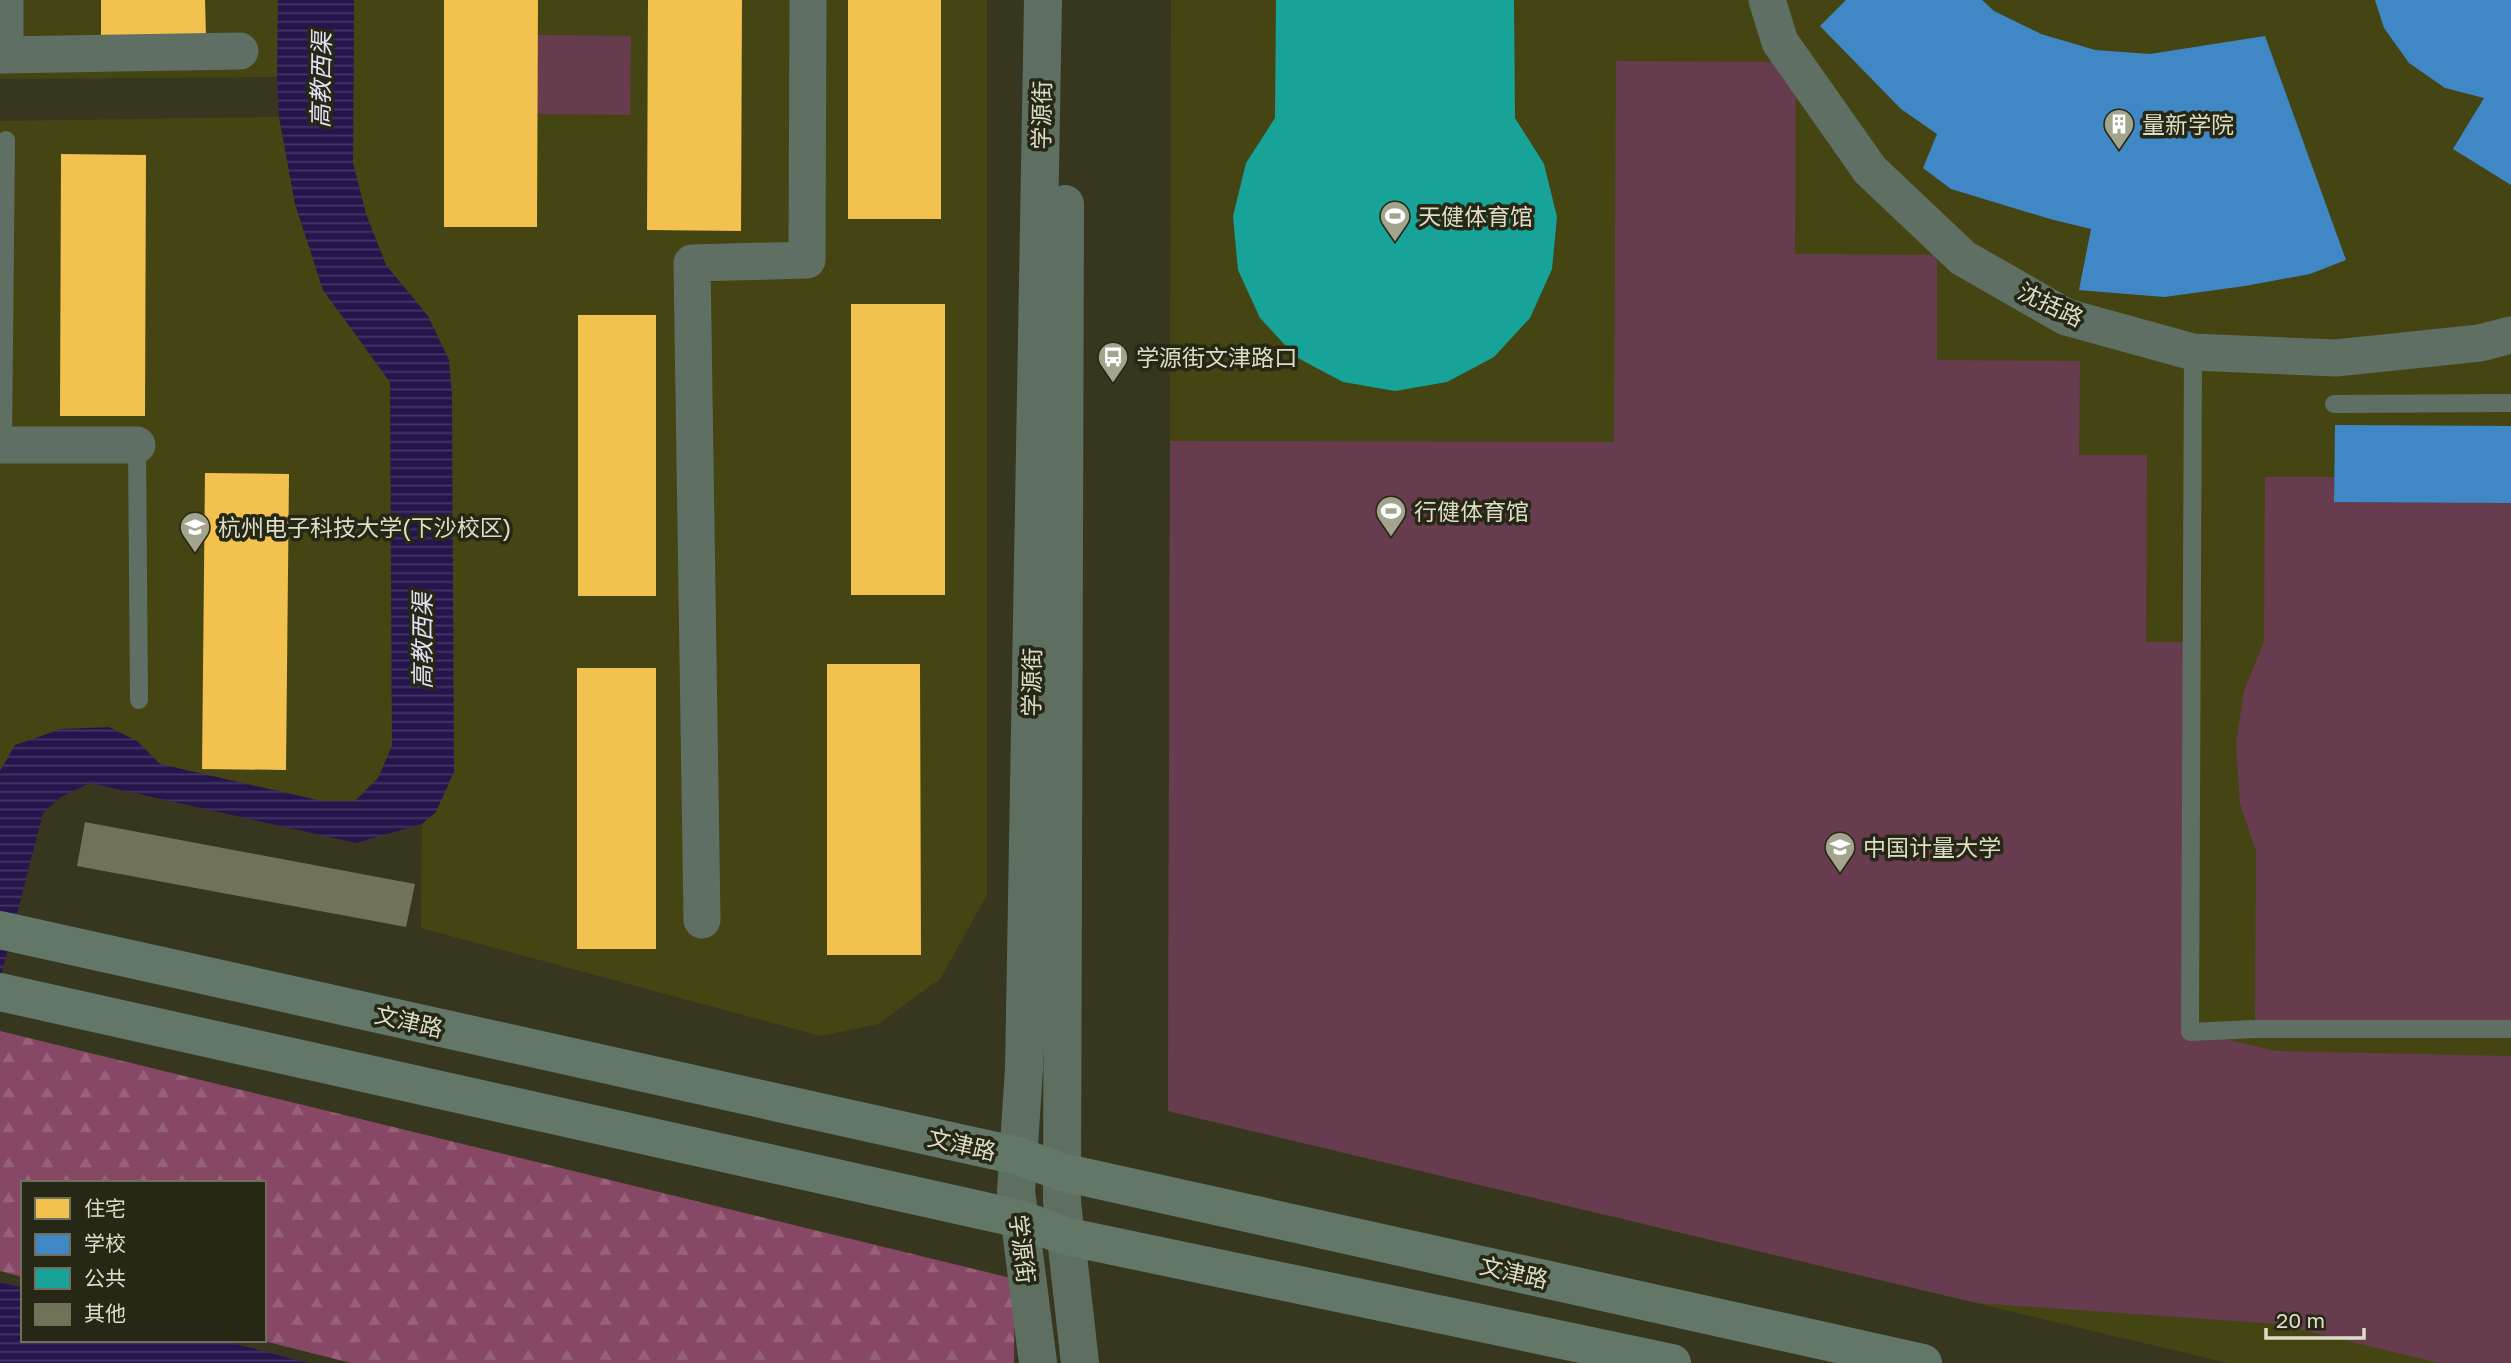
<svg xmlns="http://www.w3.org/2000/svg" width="2511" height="1363" font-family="'Golos Text','Noto Sans SC',sans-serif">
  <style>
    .built { fill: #454514 }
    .forest { fill: url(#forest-firs) }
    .pitch { fill: #673c4e }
    .water { fill: url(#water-rules) }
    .homes { fill: #f2c14e }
    .schools { fill: #3f88c5 }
    .public { fill: #17a398 }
    .building { fill: #727259 }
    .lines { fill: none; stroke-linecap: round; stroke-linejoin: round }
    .lane { stroke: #5f6f63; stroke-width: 18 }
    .street { stroke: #5f6f63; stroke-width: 37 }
    .secondary { stroke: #5e6f61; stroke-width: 38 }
    .primary { stroke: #627767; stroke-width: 38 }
    .labels { text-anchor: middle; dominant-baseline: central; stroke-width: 7; stroke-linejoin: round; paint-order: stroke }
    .street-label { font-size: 23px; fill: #dddec7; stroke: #262714 }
    .poi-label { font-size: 23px; fill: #dddec7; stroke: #262714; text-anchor: start }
    .water-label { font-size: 24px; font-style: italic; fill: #e2e0f4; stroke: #262714 }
  </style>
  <defs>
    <pattern id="forest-firs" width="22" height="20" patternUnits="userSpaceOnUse" patternTransform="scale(1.75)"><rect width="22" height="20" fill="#864864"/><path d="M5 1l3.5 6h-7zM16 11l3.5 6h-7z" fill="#976279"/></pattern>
    <pattern id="water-rules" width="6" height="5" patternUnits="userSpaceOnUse" patternTransform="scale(1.75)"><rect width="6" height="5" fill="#25154c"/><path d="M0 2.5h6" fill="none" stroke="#443764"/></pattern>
  </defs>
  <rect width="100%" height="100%" fill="#373720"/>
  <path class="built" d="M 0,0 L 278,0 L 277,77 L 0,79 Z
    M 354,0 L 987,0 L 987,895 L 940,979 L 878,1024 L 821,1036 L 421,928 L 422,824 L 436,811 L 452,396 L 449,360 L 428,316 L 386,265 L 366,214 L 353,163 Z
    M 1171,0 L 2511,0 L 2511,1363 L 2228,1363 L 1168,1111 Z
    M 279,117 L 295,204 L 323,290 L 390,382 L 392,746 L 378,778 L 355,801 L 322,801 L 160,764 L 137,741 L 16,745 L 0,771 L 0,121 Z"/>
  <path class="forest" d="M 0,1031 L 1015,1279 L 1014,1363 L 351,1363 L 260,1340 L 264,1340 L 264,1183 L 23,1183 L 23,1277 L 0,1271 Z"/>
  <path class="pitch" d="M 470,34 L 631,36 L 630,115 L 469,113 Z
    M 1616,61 L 1796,62 L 1795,254 L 1937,255 L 1937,360 L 2080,361 L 2079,455 L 2147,455 L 2146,642 L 2192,642 L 2190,1031 L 2276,1051 L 2511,1056 L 2511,1363 L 2439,1363 L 2278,1324 L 1977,1303 L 1168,1111 L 1170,441 L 1614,442 Z
    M 2265,477 L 2334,477 L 2334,502 L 2511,503 L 2511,1030 L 2255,1029 L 2256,851 L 2240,804 L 2236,745 L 2244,691 L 2264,642 Z"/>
  <path class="water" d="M 278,0 L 354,0 L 353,163 L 366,214 L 386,265 L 428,316 L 449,360 L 452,396 L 454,772 L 436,812 L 422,824 L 356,843 L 90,783 L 61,797 L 43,813 L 0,980 L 0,771 L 15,745 L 61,729 L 109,727 L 137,741 L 160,764 L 322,801 L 355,801 L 378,778 L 392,746 L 390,382 L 323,290 L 295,204 L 279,117 L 277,77 Z
    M 0,1282 L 23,1288 L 23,1340 L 221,1340 L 308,1363 L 0,1363 Z"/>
  <path class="homes" d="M 101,0 L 205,0 L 206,37 L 101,37 Z
    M 444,0 L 538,0 L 537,227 L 444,227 Z
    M 648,0 L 742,0 L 741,231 L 647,230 Z
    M 848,0 L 941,0 L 941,219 L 848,219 Z
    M 61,154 L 146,155 L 145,416 L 60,416 Z
    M 851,304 L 945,304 L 945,595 L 851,595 Z
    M 578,315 L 656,315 L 656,596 L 578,596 Z
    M 205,473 L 289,474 L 286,770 L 202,769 Z
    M 827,664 L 920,664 L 921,955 L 827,955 Z
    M 577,668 L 656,668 L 656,949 L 577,949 Z"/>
  <path class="schools" d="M 1846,0 L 1982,0 L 1994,11 L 2041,34 L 2095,50 L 2150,54 L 2265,36 L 2346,260 L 2310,274 L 2245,286 L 2164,297 L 2079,290 L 2091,229 L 2050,219 L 1951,189 L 1923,168 L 1937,134 L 1901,109 L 1820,26 Z
    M 2375,0 L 2511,0 L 2511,185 L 2453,149 L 2484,98 L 2445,88 L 2409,63 L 2384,28 Z
    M 2335,425 L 2511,426 L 2511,503 L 2334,502 Z"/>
  <path class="public" d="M 1276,0 L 1514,0 L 1515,118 L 1544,164 L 1557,217 L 1552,269 L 1530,318 L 1494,357 L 1447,382 L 1395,391 L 1343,382 L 1296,357 L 1260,318 L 1238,270 L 1233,216 L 1246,163 L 1275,118 Z"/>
  <path class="building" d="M 85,822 L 415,884 L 406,927 L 77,866 Z"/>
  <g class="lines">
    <path class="lane" d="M 2193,352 L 2190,1032 L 2255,1029 L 2511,1029
      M 2334,404 L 2511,403
      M 3,445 L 6,140
      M 137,445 L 139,700"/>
    <path class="street" d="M 5,0 L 5,54
      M 1767,0 L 1780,42 L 1870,170 L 1963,258 L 2066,317 L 2193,352 L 2336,358 L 2480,343 L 2511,335
      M 0,55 L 240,51
      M 0,445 L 137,445
      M 702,920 L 692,263 L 807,260 L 808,0"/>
    <path class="secondary" d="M 1065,204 L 1062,1202 L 1080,1363
      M 1038,1363 L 1016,1191 L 1024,1069 L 1043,0"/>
    <path class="primary" d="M 0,930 L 1018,1156 L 1062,1172 L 1923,1363
      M 0,992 L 1020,1219 L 1065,1236 L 1672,1363"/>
  </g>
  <defs>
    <g id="building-pin" transform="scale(1.575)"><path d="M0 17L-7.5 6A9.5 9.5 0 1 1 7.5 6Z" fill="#a3a48d" stroke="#262714"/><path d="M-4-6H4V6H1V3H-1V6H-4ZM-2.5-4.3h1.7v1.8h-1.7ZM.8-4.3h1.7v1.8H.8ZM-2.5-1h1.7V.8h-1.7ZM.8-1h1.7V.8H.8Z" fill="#fff"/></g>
    <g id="stadium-pin" transform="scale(1.575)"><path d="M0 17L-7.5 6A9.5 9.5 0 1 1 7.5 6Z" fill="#a3a48d" stroke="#262714"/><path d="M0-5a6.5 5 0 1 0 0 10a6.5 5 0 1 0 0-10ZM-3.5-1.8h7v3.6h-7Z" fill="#fff"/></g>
    <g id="bus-pin" transform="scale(1.575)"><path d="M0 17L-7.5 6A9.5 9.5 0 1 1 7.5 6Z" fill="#a3a48d" stroke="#262714"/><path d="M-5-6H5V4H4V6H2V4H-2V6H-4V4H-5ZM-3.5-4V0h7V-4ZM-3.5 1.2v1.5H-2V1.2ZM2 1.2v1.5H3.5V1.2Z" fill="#fff"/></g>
    <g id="university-pin" transform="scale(1.575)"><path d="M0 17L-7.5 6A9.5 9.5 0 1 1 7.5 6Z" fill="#a3a48d" stroke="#262714"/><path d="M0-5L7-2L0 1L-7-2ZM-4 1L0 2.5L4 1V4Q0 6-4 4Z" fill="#fff"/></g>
  </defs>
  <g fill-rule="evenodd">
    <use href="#building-pin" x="2119" y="124"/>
    <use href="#stadium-pin" x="1395" y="216"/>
    <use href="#bus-pin" x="1113" y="357"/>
    <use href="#stadium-pin" x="1391" y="511"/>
    <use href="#university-pin" x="195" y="527"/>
    <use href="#university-pin" x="1840" y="847"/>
  </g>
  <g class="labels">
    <g class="street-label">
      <text transform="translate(1041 115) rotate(-89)">学源街</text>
      <text transform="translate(2051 304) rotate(26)">沈括路</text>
      <text transform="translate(1031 682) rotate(-89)">学源街</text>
      <text transform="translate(409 1021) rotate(13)">文津路</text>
      <text transform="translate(962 1144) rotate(13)">文津路</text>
      <text transform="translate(1023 1249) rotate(83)">学源街</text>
      <text transform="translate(1514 1272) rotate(13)">文津路</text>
    </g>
    <g class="poi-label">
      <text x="2142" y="124">量新学院</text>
      <text x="1418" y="216">天健体育馆</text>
      <text x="1136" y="357">学源街文津路口</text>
      <text x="1414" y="511">行健体育馆</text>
      <text x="218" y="527">杭州电子科技大学(下沙校区)</text>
      <text x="1863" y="847">中国计量大学</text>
    </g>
    <g class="water-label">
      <text transform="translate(320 80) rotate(-89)">高教西渠</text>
      <text transform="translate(421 641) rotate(-90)">高教西渠</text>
    </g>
  </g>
  <rect x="21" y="1181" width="245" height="161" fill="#262714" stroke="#6f705c" stroke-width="2"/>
  <rect x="35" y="1198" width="35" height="21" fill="#f2c14e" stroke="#6f705c" stroke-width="2"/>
  <text x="84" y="1216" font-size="21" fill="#dddec7">住宅</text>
  <rect x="35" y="1234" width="35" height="21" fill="#3f88c5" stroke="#6f705c" stroke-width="2"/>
  <text x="84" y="1251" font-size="21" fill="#dddec7">学校</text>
  <rect x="35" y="1268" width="35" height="21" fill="#17a398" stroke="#6f705c" stroke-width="2"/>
  <text x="84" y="1286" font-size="21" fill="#dddec7">公共</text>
  <rect x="35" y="1304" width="35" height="21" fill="#727259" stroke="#6f705c" stroke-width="2"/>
  <text x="84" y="1321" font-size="21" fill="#dddec7">其他</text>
  <path d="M2266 1328v10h98v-10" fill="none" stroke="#dddec7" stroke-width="3.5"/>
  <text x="2276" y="1328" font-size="21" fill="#dddec7" stroke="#262714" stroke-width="5" paint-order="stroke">20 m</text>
</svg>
